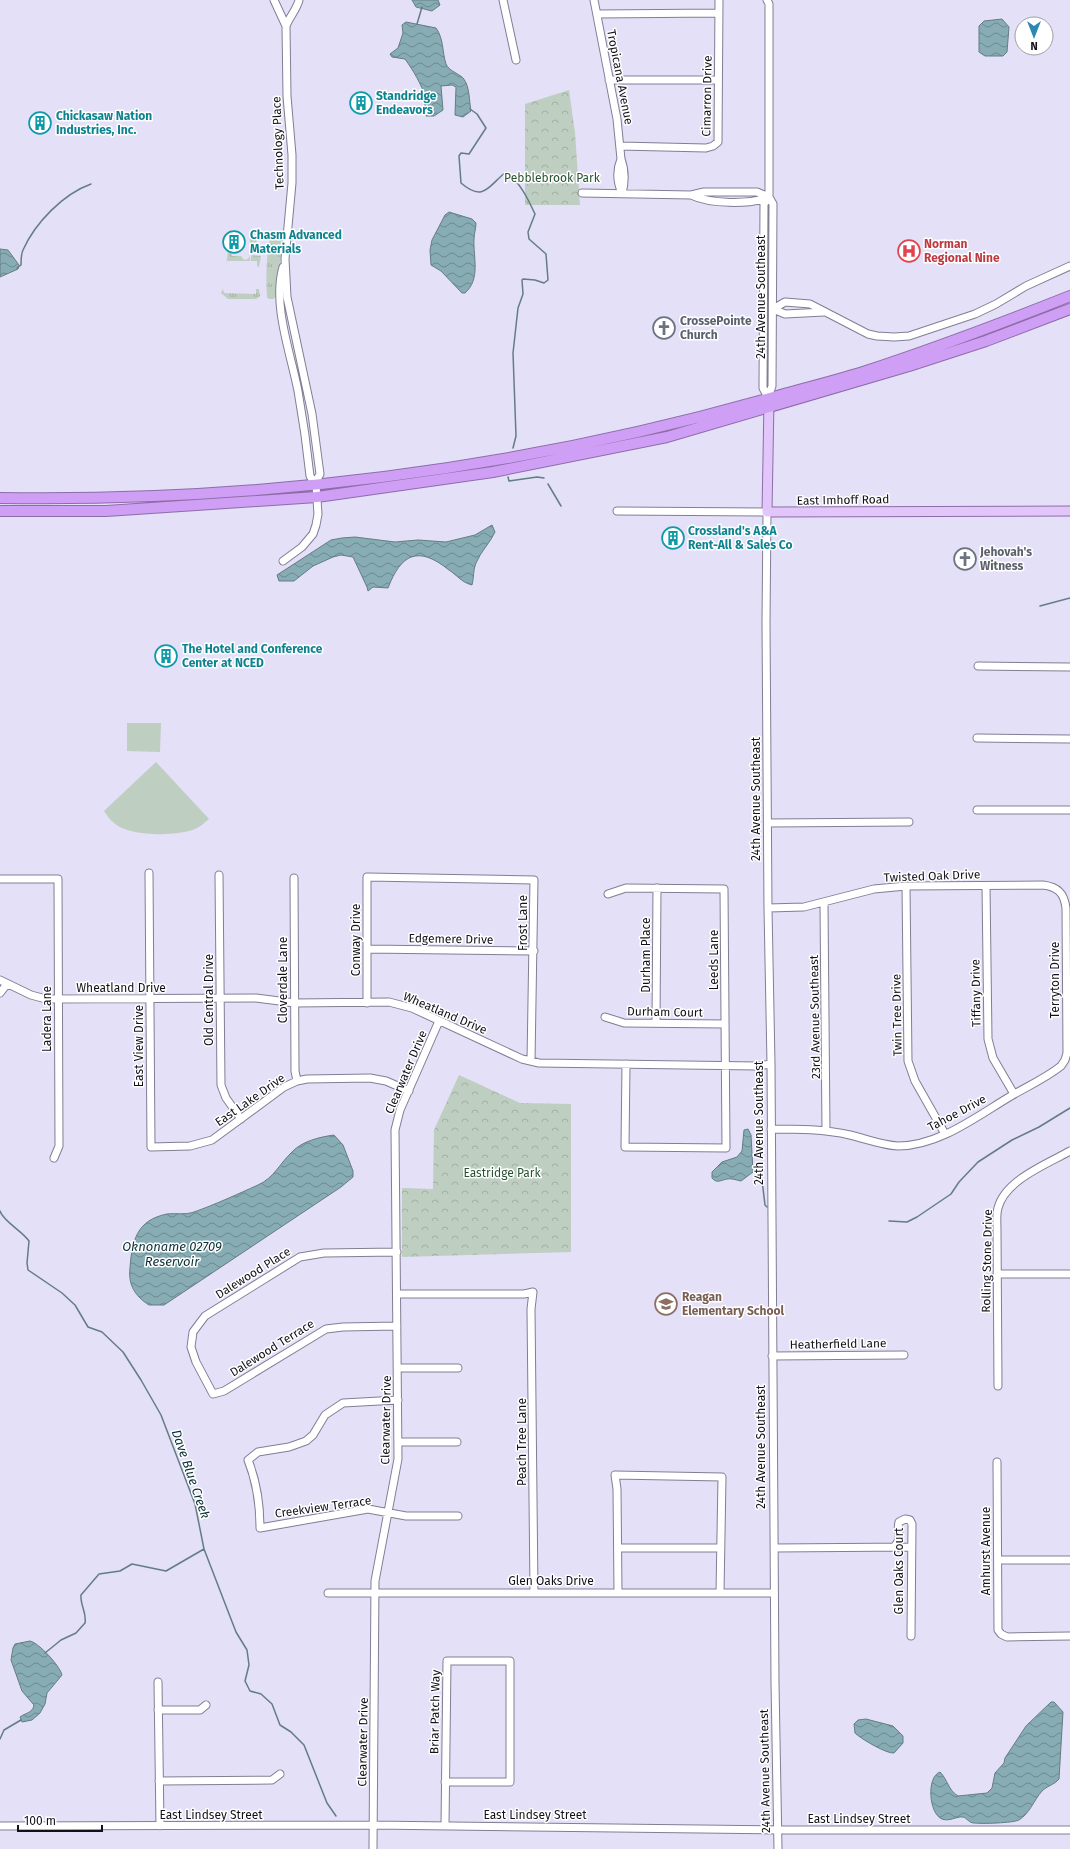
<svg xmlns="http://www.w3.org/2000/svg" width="1070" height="1849" font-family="'Fira Sans',sans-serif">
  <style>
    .grass { fill: url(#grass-tufts) }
    .park { fill: url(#park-crowns) }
    .pitch { fill: #becec0 }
    .water { fill: url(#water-waves); stroke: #647d84 }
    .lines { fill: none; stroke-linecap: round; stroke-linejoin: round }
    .stream { stroke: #647d84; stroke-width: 1.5 }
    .minor-casing { stroke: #827e94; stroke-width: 9 }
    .major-casing { stroke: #8d6da8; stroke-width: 11 }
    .highway-casing { stroke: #8d6da8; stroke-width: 12 }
    .minor { stroke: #fff; stroke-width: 7 }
    .major { stroke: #e2c5f9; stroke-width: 9 }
    .highway { stroke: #cf9ff5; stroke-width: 10 }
    .labels { text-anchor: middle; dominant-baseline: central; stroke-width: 3; stroke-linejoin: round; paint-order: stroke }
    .street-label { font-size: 12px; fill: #121018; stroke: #fff }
    .culture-label { font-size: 12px; font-weight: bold; fill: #0d838f; stroke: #fff; text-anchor: start }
    .park-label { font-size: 12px; fill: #295333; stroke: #fff }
    .health-label { font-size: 12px; font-weight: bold; fill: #be3a42; stroke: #fff; text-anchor: start }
    .worship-label { font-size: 12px; font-weight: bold; fill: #5b616d; stroke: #fff; text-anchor: start }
    .education-label { font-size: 12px; font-weight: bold; fill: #785e54; stroke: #fff; text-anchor: start }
    .water-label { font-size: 13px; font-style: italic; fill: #0b3237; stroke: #fff }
  </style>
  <defs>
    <pattern id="grass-tufts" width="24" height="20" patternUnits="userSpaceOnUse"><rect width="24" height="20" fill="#becec0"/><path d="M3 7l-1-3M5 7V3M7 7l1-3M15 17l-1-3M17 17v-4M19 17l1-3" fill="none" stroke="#a2b0a4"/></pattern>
    <pattern id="park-crowns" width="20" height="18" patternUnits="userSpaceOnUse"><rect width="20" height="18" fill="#becec0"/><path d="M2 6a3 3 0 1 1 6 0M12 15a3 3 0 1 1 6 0" fill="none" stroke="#a2b0a4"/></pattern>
    <pattern id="water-waves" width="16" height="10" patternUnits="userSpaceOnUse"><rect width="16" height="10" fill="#87acb3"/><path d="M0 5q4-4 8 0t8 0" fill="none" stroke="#6d8b91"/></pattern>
  </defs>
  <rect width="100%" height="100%" fill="#e3e0f8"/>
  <path class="grass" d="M 274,235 L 279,236 L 282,240 L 277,296 L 273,299 L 269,299 L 267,297 C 266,277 266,257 270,238 Z
    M 250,237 L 257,237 L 255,253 L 250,252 Z
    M 228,251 L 231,251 L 232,256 L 241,256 L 244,260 L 248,259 L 250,256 L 250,261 L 227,261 L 226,267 Z
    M 251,255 L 261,256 L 259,267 L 257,266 L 257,261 L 251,261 Z
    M 223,289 L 224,293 L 256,294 L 256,289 L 259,289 L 260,296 L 256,299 L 228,299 L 221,293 Z"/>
  <path class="park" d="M 569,90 L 575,133 L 580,205 L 525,205 L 525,104 Z
    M 459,1075 L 520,1103 L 571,1104 L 571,1252 L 402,1257 L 402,1188 L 433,1189 L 434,1130 Z"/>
  <path class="pitch" d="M 127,723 L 161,723 L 160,752 L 127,751 Z
    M 156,762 L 209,819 C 205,822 201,826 197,828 C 179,837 129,837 114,823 C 110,820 107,815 104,811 Z"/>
  <path class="water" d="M 412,0 L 438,0 L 440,5 L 432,11 L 416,7 Z
    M 1002,19 L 1009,27 L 1007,52 L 1003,56 L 985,56 L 979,52 L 979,26 L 984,21 Z
    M 406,22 L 436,28 C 444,39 442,52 446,64 C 449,71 458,73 463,78 C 470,86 469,101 471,111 L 463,117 L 455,115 L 456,87 L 452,85 L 441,86 L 443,110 L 434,116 L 426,116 C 423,109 426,104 425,97 C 422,85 413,70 405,59 L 392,57 L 390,54 L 398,48 L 403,33 L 402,25 Z
    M 449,212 L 472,219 L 476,223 C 476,228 474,234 474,239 C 473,257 481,279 465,293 L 462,293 L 441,271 L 431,265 L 430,250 L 432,240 L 445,215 Z
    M 0,249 L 8,250 L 19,265 L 18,269 L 0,277 Z
    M 492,525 L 495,532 C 490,543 481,551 476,563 C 473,569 474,578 472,585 C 461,582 458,576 449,570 C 418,545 401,554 388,588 L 373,587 L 368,591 L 367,587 L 353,557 L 341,555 L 333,557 L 313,566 L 294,581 L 279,581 L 277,575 L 331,540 L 342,538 L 355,537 L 395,542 L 418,540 L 446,542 L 475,535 Z
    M 748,1129 L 751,1135 L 753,1172 L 741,1181 C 736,1180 731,1178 727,1179 C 721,1180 717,1184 712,1178 L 712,1172 L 722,1162 L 737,1157 L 742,1151 L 744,1130 Z
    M 334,1135 L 343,1145 L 353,1171 L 353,1177 L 341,1187 L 164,1305 L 149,1305 C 135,1296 128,1285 130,1268 C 132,1240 137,1220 167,1214 C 175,1213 186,1215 194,1212 C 214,1205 238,1194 258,1185 C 274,1178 280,1163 292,1152 C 302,1141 320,1137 334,1135 Z
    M 30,1641 C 39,1643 60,1666 62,1675 L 47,1693 L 45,1704 L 40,1713 L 32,1720 L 22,1722 L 20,1717 C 25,1713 33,1713 34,1705 L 22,1691 L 11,1660 L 13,1648 L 15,1644 Z
    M 1051,1702 L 1054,1702 L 1063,1712 L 1059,1779 C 1054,1785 1047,1786 1042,1791 C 1034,1800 1030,1813 1019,1820 C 1013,1823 981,1824 974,1823 C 969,1823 967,1818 963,1817 C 957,1816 949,1822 942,1819 C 929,1814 926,1777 940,1772 C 948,1780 948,1790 958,1796 L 987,1793 L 992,1788 L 995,1773 L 1004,1763 L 1005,1758 L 1026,1726 Z
    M 866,1719 L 893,1726 L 903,1736 L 903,1743 L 894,1753 C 887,1754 861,1739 855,1733 L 854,1724 L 858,1720 Z"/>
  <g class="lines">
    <path class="stream" d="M 417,24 L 422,7
      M 470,109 L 477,114 L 486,128 L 469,154 L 461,153 L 459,156 L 461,183 C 484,203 489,185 506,172 C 520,182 528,199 535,214 L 528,232 L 529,239 L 546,254 L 548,280 L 544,283 L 535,280 L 523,279 L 522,280 L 523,294 L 518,308 L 513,353 L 516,436 L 513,448
      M 17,268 L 21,265 C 21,261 21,254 23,250 C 35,223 63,194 91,184
      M 508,477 L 509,481 L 537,477 L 544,478
      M 548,484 L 561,506
      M 1040,606 L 1070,598
      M 753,1167 L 760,1173
      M 762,1180 L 765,1205 L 767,1207
      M 0,1211 C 3,1221 22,1231 29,1241 L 27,1263 L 28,1270 L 62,1293 L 75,1305 L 88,1327 L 102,1332 L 123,1352 L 141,1380 L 161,1415 L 195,1504 L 204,1549 L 236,1632 L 247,1650 L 249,1665 L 245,1681 L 250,1691 L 261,1694 L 272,1704 L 280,1725 L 291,1732 L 304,1745 L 327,1803 L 336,1816
      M 889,1221 L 907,1222 L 917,1217 L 951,1194 L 959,1182 L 978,1162 L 1012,1140 L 1039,1127 L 1070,1108
      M 45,1653 L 61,1640 L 76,1633 L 85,1623 C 87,1613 80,1605 81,1595 L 99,1574 L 120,1571 L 132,1564 L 166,1571 L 204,1549
      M 0,1739 L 4,1730 L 21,1720"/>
    <g class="minor-casing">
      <path id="minor" d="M 274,0 L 286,26
        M 299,0 C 297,9 290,16 286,26 L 287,96 L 292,155 L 292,183 L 285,259 L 287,297 L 312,414 L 320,474 L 315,483
        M 503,0 L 516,60
        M 594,0 L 617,119 L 621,159
        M 767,0 L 769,4 L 769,197 L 764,204 L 763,388 L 769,399
        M 597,14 L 719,13
        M 609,80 L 718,80
        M 620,146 L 706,148 L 713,146 L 718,142 L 719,0
        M 621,159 C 625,170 625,182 622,193 C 617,182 616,171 621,159 Z
        M 704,192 L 757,192 L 769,197 C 749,205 710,204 691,195 Z
        M 582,193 L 691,195
        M 773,309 L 785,302 L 810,304 L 868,334 L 877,336 L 894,337 L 909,336 L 975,314 L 996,304 L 1026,286 L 1070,266
        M 773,309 L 785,314 L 824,312
        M 768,397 L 772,386 L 773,204 L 769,197
        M 617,511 L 767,512 L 766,623 L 768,908 L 771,1064 L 775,1683 L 778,1849
        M 283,561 L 302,547 L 313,534 L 316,525 L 318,514 L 316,485 L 310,476 C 307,447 303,419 298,391 C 291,354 272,305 283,267
        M 978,666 L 1070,667
        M 977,738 L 1070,739
        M 977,810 L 1070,810
        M 768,823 L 909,822
        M 149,873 L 151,1147 L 190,1146 L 212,1140 L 284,1087 L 297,1081 L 307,1079 L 370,1078 L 386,1081 L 409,1091
        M 219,875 L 221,1085 L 226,1098 L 241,1119
        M 294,878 L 295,1071 L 297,1081
        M 0,879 L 58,879 L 59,1146 L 54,1158
        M 906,886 L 908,1061 L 915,1081 L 945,1134
        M 986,886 L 988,1039 L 993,1058 L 1014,1094
        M 608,894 L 626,888 L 724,889 L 726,1148 L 625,1147 L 626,1064
        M 824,903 L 826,1131
        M 768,908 L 804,907 L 874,889 L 906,886 L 1043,885 C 1058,887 1064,893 1066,908 L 1067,1053 L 1065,1060 L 1061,1066 C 1046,1078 1028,1086 1011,1096 C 977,1116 939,1146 898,1146 C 881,1145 867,1139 850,1135 C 824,1129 798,1129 771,1129
        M 367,949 L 534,951
        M 0,980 L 31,995 L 46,999 L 256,998 L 295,1003 L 389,1002 L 412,1008 L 522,1059 L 539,1063 L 757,1066 L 771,1064
        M 0,993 L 7,984
        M 367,1003 L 367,877 L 534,880 L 531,1061
        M 605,1017 L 624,1023 L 725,1024
        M 656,1023 L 657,888
        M 397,1252 L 324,1253 L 300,1257 L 205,1316 L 193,1332 L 191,1347 L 196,1362 L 213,1394 L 224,1391 L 326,1329 L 343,1327 L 397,1326
        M 997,1274 L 1070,1274
        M 398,1294 L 524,1294 L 533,1292 L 531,1309 L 534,1592
        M 772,1356 L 904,1355
        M 398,1368 L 458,1368
        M 998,1386 L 997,1230 C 997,1223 996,1215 998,1208 C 1005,1180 1047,1164 1070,1151
        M 398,1400 L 343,1403 L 325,1415 L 313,1435 L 306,1441 L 289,1447 L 258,1452 L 248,1460 C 256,1480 260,1505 260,1528 L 368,1509 L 406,1516 L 458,1516
        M 398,1442 L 457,1442
        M 997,1462 L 998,1630 L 1001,1634 L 1007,1637 L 1070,1636
        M 894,1547 C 904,1536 896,1533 899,1522 L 905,1519 L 910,1520 L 912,1524 L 911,1636
        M 618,1548 L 720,1548
        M 774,1548 L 911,1547
        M 998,1560 L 1070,1560
        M 618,1592 L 617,1489 L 615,1475 L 722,1477 L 720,1593
        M 328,1593 L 774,1593
        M 158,1682 L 160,1826
        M 158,1710 L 200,1710 L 206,1705
        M 159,1781 L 272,1780 L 280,1774
        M 0,1826 L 373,1825 L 778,1830 L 1070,1830
        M 445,1826 L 447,1661 L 510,1661 L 510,1782 L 445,1782
        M 373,1849 L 375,1581 L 398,1459 L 395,1130 L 400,1110 L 439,1021"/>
    </g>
    <g class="major-casing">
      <path id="major" d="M 769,401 L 767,512 L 1070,511"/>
    </g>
    <g class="highway-casing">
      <path id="highway" d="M 0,498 C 265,502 529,468 784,394 C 810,387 837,380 863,372 C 933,349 1002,323 1070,296
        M 0,511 L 106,511 L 317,497 L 493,472 L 667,437 L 909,366 L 986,341 L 1070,309"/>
    </g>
    <use href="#minor" class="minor"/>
    <use href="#major" class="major"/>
    <use href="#highway" class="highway"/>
  </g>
  <defs>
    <g id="building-ring" transform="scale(1.15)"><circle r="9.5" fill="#fff" stroke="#0f9aa8" stroke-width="1.5"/><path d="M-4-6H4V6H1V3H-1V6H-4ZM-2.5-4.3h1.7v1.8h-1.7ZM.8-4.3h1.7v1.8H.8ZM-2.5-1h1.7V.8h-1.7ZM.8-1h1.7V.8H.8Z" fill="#0f9aa8"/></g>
    <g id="hospital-ring" transform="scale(1.15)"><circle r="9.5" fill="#fff" stroke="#e0444e" stroke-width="1.5"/><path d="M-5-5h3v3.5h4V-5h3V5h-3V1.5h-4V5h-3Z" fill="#e0444e"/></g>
    <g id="church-ring" transform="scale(1.15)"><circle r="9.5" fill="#fff" stroke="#6b7280" stroke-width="1.5"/><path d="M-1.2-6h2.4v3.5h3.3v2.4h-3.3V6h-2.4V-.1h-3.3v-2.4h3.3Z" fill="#6b7280"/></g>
    <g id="school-ring" transform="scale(1.15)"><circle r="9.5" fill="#fff" stroke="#8d6e63" stroke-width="1.5"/><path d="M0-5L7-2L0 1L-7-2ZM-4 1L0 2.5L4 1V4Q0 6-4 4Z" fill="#8d6e63"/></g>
  </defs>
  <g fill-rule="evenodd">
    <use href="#building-ring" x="361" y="103"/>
    <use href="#building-ring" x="40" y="123"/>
    <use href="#building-ring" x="234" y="242"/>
    <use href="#hospital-ring" x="909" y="251"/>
    <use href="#church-ring" x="664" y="328"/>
    <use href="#building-ring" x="673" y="538"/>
    <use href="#church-ring" x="965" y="559"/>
    <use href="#building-ring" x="166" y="656"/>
    <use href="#school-ring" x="666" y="1304"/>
  </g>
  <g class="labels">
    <g class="street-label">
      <text transform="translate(620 77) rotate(79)">Tropicana Avenue</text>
      <text transform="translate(707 96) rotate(-89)">Cimarron Drive</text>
      <text transform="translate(278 143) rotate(-92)">Technology Place</text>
      <text transform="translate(761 297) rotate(-90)">24th Avenue Southeast</text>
      <text transform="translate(843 500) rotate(-1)">East Imhoff Road</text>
      <text transform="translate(756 799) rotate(-90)">24th Avenue Southeast</text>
      <text transform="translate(932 876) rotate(-2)">Twisted Oak Drive</text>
      <text transform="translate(523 923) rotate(-90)">Frost Lane</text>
      <text transform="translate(451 939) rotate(1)">Edgemere Drive</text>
      <text transform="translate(356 940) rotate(-90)">Conway Drive</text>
      <text transform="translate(646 955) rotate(-90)">Durham Place</text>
      <text transform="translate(714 960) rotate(-90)">Leeds Lane</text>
      <text transform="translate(283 980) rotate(-90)">Cloverdale Lane</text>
      <text transform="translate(1055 980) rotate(-90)">Terryton Drive</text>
      <text x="121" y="988">Wheatland Drive</text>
      <text transform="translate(976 993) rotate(-91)">Tiffany Drive</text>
      <text transform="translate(209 1000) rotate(-90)">Old Central Drive</text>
      <text transform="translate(665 1012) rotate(1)">Durham Court</text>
      <text transform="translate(445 1013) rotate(23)">Wheatland Drive</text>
      <text transform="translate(897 1015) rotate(-91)">Twin Tree Drive</text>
      <text transform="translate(815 1017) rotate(-91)">23rd Avenue Southeast</text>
      <text transform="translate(47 1019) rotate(-90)">Ladera Lane</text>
      <text transform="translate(139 1046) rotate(-90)">East View Drive</text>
      <text transform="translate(406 1072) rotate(-67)">Clearwater Drive</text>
      <text transform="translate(250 1100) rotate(-35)">East Lake Drive</text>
      <text transform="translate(957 1113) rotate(-28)">Tahoe Drive</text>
      <text transform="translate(759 1123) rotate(-90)">24th Avenue Southeast</text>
      <text transform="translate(987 1261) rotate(-89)">Rolling Stone Drive</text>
      <text transform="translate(253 1273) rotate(-32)">Dalewood Place</text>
      <text transform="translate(838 1344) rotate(-1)">Heatherfield Lane</text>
      <text transform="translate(272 1348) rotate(-32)">Dalewood Terrace</text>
      <text transform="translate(386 1420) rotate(-89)">Clearwater Drive</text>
      <text transform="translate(522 1442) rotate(-90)">Peach Tree Lane</text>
      <text transform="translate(761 1447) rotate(-90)">24th Avenue Southeast</text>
      <text transform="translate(323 1507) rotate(-8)">Creekview Terrace</text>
      <text transform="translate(986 1551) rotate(-90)">Amhurst Avenue</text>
      <text transform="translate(899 1571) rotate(-90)">Glen Oaks Court</text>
      <text x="551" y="1581">Glen Oaks Drive</text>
      <text transform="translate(435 1712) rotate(-89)">Briar Patch Way</text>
      <text transform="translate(363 1742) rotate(-89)">Clearwater Drive</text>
      <text transform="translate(765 1771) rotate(-91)">24th Avenue Southeast</text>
      <text x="211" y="1815">East Lindsey Street</text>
      <text x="535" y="1815">East Lindsey Street</text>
      <text x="859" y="1819">East Lindsey Street</text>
    </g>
    <g class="culture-label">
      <text x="376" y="96">Standridge<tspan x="376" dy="14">Endeavors</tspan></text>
      <text x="56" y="116">Chickasaw Nation<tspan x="56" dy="14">Industries, Inc.</tspan></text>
      <text x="250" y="235">Chasm Advanced<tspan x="250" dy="14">Materials</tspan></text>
      <text x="688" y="531">Crossland's A&amp;A<tspan x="688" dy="14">Rent-All &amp; Sales Co</tspan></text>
      <text x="182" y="649">The Hotel and Conference<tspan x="182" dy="14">Center at NCED</tspan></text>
    </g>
    <g class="park-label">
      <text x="552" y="178">Pebblebrook Park</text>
      <text x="502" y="1173">Eastridge Park</text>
    </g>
    <g class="health-label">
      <text x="924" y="244">Norman<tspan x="924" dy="14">Regional Nine</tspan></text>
    </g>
    <g class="worship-label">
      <text x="680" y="321">CrossePointe<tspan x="680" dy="14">Church</tspan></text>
      <text x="980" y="552">Jehovah's<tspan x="980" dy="14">Witness</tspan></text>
    </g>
    <g class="education-label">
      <text x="682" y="1297">Reagan<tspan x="682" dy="14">Elementary School</tspan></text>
    </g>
    <g class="water-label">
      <text x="172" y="1246">Oknoname 02709<tspan x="172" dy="15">Reservoir</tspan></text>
      <text transform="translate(191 1474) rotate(71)">Dave Blue Creek</text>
    </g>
  </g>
  <g transform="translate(1034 36) rotate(180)"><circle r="19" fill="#ffffff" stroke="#a09fa3"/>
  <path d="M0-3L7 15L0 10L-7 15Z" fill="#2b87b4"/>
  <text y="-6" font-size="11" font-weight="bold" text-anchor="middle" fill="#121018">N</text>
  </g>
  <path d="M18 1825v6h84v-6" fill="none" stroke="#121018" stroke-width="2"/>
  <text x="24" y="1825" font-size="12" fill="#121018" stroke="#ffffff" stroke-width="3" paint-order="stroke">100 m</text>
</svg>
